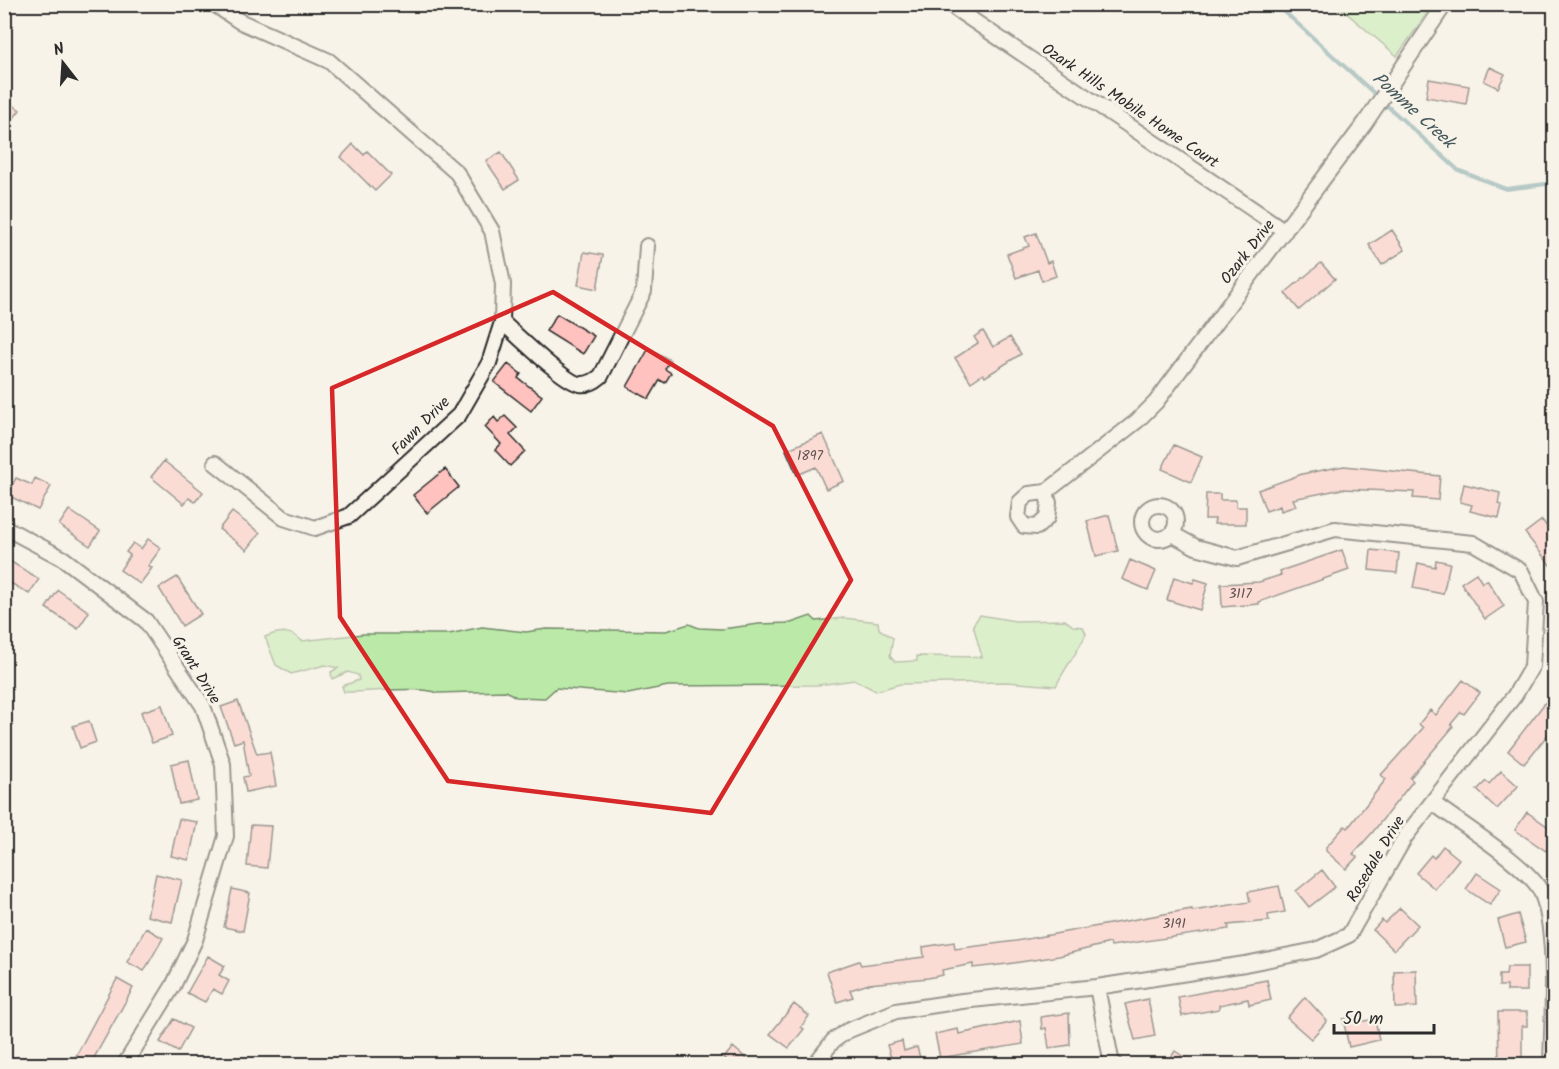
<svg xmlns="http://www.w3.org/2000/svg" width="1559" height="1069" font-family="Kalam,sans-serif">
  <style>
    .green { fill: #bbeaa8; stroke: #738a6a; stroke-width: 1.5 }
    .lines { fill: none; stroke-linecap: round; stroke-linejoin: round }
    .stream { stroke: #68979f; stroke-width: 4 }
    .building { fill: #ffc2be; stroke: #2b2b2b; stroke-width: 1.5 }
    .minor-casing { stroke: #2b2b2b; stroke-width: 18 }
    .minor { stroke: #f7f3e8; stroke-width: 14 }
    .marked { fill: none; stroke: #d62828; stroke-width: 4.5; stroke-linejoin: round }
    .labels { text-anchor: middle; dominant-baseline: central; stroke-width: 6; stroke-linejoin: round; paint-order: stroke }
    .number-label { font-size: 14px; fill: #605150 }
    .street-label { font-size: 16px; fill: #2b2b2b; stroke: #f7f3e8 }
    .water-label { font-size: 18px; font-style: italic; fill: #44585c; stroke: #f7f3e8 }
  </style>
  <rect width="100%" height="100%" fill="#f7f3e8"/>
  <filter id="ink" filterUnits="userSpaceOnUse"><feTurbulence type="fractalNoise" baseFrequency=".0167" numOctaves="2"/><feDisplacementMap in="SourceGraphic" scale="12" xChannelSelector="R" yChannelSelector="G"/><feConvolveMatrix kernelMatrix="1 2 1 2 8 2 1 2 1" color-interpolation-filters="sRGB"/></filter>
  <g filter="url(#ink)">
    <path class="green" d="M 1337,5 L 1433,5 L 1397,56 Z
      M 980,615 L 1015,621 L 1065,620 L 1073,626 L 1083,627 L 1086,634 C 1078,652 1065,667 1056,686 L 1007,682 L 900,684 L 876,691 L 855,680 L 818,685 L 668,686 L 628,694 L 556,688 L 545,698 L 516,697 L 506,691 L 438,693 C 419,685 368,693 344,692 L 342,686 L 359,680 L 358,675 L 348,672 L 332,679 L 331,672 L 338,668 L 325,665 L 291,674 L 276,665 L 265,637 C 279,631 291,630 302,641 L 363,634 L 449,634 L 482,627 L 526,632 L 546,629 L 666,631 L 689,624 L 699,628 L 722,629 L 759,624 L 791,623 L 811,616 L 816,621 L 844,618 L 878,622 L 879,629 L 893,638 L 890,656 L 895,662 L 917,661 L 917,656 L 982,657 L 973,625 Z"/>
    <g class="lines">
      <path class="stream" d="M 1276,4 L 1378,97
        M 1383,102 L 1458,170 L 1506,189 L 1554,183"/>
    </g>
    <path class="building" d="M 1490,67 L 1505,74 L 1498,88 L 1484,81 Z
      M 1429,79 L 1469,86 L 1466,104 L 1426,97 Z
      M 4,99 L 20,110 L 4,131 Z
      M 353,144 L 364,155 L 367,151 L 391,175 L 375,191 L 341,157 Z
      M 501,152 L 519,180 L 505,189 L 486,161 Z
      M 1392,230 L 1405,250 L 1382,265 L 1369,245 Z
      M 1036,233 L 1047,263 L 1051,261 L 1056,276 L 1042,281 L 1038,270 L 1016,278 L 1007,254 L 1029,246 L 1025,237 Z
      M 584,252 L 603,255 L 597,289 L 578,285 Z
      M 1321,263 L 1335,279 L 1299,310 L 1285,293 Z
      M 557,314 L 594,336 L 583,354 L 546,331 Z
      M 983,331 L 993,347 L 1010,337 L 1021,354 L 985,377 L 983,374 L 971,382 L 955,358 L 978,343 L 974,337 Z
      M 649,348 L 670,360 L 665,369 L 671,373 L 665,383 L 660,380 L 649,399 L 627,387 Z
      M 508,364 L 521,374 L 518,378 L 542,396 L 531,411 L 494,382 Z
      M 505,416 L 517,428 L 510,435 L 525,451 L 510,466 L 495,450 L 501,444 L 485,427 L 494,417 L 498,422 Z
      M 823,434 L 844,481 L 826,489 L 816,467 L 797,475 L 786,450 Z
      M 1174,445 L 1202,457 L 1191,482 L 1162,469 Z
      M 164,461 L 203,492 L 195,502 L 189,498 L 184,504 L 151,477 Z
      M 1344,466 L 1440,476 L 1438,500 L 1413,498 L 1414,492 L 1342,489 L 1293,499 L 1296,506 L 1281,511 L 1280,506 L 1266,511 L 1258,490 L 1302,474 Z
      M 445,469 L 459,487 L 427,513 L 413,495 Z
      M 16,478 L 32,485 L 35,478 L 51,486 L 38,510 L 7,495 Z
      M 1464,484 L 1500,493 L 1498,504 L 1502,505 L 1499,518 L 1470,511 L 1472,505 L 1460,502 Z
      M 1206,494 L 1220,494 L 1220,500 L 1236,500 L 1236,507 L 1246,507 L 1246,524 L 1214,524 L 1215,519 L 1205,519 Z
      M 69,510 L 100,531 L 90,546 L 59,525 Z
      M 232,512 L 260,533 L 247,550 L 219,529 Z
      M 1109,515 L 1118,551 L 1096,556 L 1087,521 Z
      M 1542,520 L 1554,536 L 1554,570 L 1525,533 Z
      M 148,539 L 161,548 L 148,566 L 152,568 L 140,584 L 120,570 L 130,555 L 126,552 L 133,543 L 141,549 Z
      M 1342,550 L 1349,570 L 1259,602 L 1259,604 L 1222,607 L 1221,584 L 1259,582 L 1281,575 L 1280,571 Z
      M 1371,550 L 1399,553 L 1397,573 L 1369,570 Z
      M 8,560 L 39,579 L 29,594 L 4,579 L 4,566 Z
      M 1130,560 L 1156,571 L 1148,590 L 1122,579 Z
      M 1436,560 L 1450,563 L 1443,594 L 1413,588 L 1418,563 L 1435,567 Z
      M 1476,573 L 1482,583 L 1487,580 L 1504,606 L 1485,619 L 1461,583 Z
      M 177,577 L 201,614 L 182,626 L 159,588 Z
      M 1174,577 L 1193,583 L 1195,579 L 1208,583 L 1200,610 L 1167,600 Z
      M 58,590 L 89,612 L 78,629 L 46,608 Z
      M 1463,680 L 1480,693 L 1464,714 L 1461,712 L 1451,724 L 1453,727 L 1410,778 L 1413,781 L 1372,833 L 1353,854 L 1357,857 L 1346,869 L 1326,851 L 1326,847 L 1345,826 L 1348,828 L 1386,779 L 1381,775 L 1423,728 L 1419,724 L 1430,710 L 1436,715 Z
      M 1554,691 L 1554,727 L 1524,764 L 1508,751 Z
      M 238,701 L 257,754 L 270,752 L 276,786 L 246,792 L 243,777 L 249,776 L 243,740 L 234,743 L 221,707 Z
      M 162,705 L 172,736 L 152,743 L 141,712 Z
      M 89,721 L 96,742 L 80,748 L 73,726 Z
      M 189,760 L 197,800 L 179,804 L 171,764 Z
      M 1501,771 L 1518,786 L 1497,809 L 1477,790 L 1486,781 L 1489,784 Z
      M 1527,812 L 1554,831 L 1554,839 L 1546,851 L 1515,830 Z
      M 179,819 L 197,822 L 189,860 L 171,856 Z
      M 251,825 L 271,826 L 267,868 L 247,866 Z
      M 1443,846 L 1459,859 L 1435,889 L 1416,873 L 1431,855 L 1434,858 Z
      M 1322,870 L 1335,887 L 1309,907 L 1296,891 Z
      M 1477,873 L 1501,889 L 1490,905 L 1466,889 Z
      M 156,874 L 182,880 L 172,922 L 147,916 Z
      M 1279,886 L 1285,912 L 1268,915 L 1269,921 L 1228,925 L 1229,929 L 1111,946 L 1110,943 L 1059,956 L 1007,964 L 973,968 L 973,964 L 942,970 L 943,975 L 928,978 L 869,984 L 850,990 L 853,997 L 837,1002 L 827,972 L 859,961 L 861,965 L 924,957 L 923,947 L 954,942 L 955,949 L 1016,941 L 1192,909 L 1192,911 L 1250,902 L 1248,892 Z
      M 232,889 L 250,893 L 243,931 L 224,927 Z
      M 1400,908 L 1418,925 L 1394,950 L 1373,930 L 1382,920 L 1385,923 Z
      M 1518,914 L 1526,942 L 1505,947 L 1498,920 Z
      M 146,928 L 163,938 L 144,971 L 127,962 Z
      M 208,956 L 225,966 L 219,975 L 229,981 L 222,994 L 213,989 L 205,1002 L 187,993 Z
      M 1507,967 L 1527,967 L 1527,991 L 1507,991 L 1507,986 L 1499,986 L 1499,975 L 1506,975 Z
      M 1416,970 L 1417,1007 L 1395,1008 L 1394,971 Z
      M 117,979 L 133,988 L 90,1065 L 87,1065 L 75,1058 Z
      M 1267,980 L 1271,1000 L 1249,1005 L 1248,999 L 1219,1005 L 1219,1009 L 1182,1016 L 1178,997 Z
      M 1305,997 L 1327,1021 L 1311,1039 L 1287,1018 Z
      M 1148,999 L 1155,1036 L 1135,1040 L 1125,1004 Z
      M 794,1004 L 809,1016 L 801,1027 L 804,1029 L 789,1048 L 770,1034 Z
      M 1498,1012 L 1527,1012 L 1527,1026 L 1522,1026 L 1522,1065 L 1499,1065 Z
      M 1069,1013 L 1070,1045 L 1049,1048 L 1046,1028 L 1042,1029 L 1041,1017 Z
      M 1357,1016 L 1359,1022 L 1375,1019 L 1379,1040 L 1349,1047 L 1343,1019 Z
      M 174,1019 L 191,1028 L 178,1052 L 160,1042 Z
      M 1020,1021 L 1023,1044 L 940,1058 L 935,1034 L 958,1029 L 959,1034 Z
      M 902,1041 L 904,1051 L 917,1047 L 922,1065 L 893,1065 L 887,1045 Z
      M 733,1047 L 754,1065 L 732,1065 L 724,1058 Z
      M 1175,1051 L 1196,1065 L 1166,1065 Z"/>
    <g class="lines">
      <g class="minor-casing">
        <path id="minor" d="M 214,4 L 239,21 L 329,61 L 457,173 L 492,231 L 503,284 L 502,322 L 489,363 L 459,415 L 349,516 L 315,528 L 284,518 L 215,463
          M 956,9 L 1285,231
          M 502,322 C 517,335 565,383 580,384 C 589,385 595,381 601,376 L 644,291 L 647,246
          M 1046,492 L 1049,503 L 1047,518 L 1037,527 L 1024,526 L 1018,517 L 1020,502 L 1029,494 L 1046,492 L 1137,421 L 1156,402 L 1365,123 L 1445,4
          M1142 522a17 17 0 1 1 34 0a17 17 0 1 1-34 0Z
          M 4,527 L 64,559 L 146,621 L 203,706 L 223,764 L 226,836 L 195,940 L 173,986 L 125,1064
          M 1433,803 C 1460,823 1522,862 1539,888 C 1559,923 1552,1022 1551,1064
          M 1097,987 L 1111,1059 L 1114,1064
          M 815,1064 L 833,1041 L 847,1031 L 896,1011 L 962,1001 L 1097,987 L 1245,964 L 1316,950 L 1349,935 L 1405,837 L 1515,695 L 1532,666 L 1536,602 L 1521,571 L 1473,543 L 1335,529 L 1237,558 L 1196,547 L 1172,534"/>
      </g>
      <use href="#minor" class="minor"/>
    </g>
  </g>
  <path d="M0 0H1559V1069H0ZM 553,292 L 773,426 L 851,580 L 711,813 L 448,781 L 340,617 L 332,388 Z" fill="#f7f3e8" fill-opacity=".55" fill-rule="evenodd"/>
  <path class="marked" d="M 553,292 L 773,426 L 851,580 L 711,813 L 448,781 L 340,617 L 332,388 Z"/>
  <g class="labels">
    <g class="number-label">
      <text x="810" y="456">1897</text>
      <text x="1240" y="594">3117</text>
      <text x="1174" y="924">3191</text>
    </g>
    <g class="street-label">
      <text transform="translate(1130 106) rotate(34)">Ozark Hills Mobile Home Court</text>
      <text transform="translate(1248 252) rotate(-52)">Ozark Drive</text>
      <text transform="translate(421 426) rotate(-45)">Fawn Drive</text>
      <text transform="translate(196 670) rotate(58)">Grant Drive</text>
      <text transform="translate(1376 859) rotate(-59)">Rosedale Drive</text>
    </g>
    <g class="water-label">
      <text transform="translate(1413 111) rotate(42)">Pomme Creek</text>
    </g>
  </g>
  <rect width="1559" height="1069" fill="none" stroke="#f7f3e8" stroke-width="24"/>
  <rect x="12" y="12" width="1535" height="1045" fill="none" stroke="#2b2b2b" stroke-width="2" filter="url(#ink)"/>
  <g transform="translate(63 63) rotate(343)" stroke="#f7f3e8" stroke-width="4.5" paint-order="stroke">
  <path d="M0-4.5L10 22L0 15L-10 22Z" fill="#2b2b2b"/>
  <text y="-9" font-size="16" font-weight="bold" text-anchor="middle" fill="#2b2b2b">N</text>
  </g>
  <path d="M1334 1024v9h100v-9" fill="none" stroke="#2b2b2b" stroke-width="3"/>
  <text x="1343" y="1024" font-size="18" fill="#2b2b2b" stroke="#f7f3e8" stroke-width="4.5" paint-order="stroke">50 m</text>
</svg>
